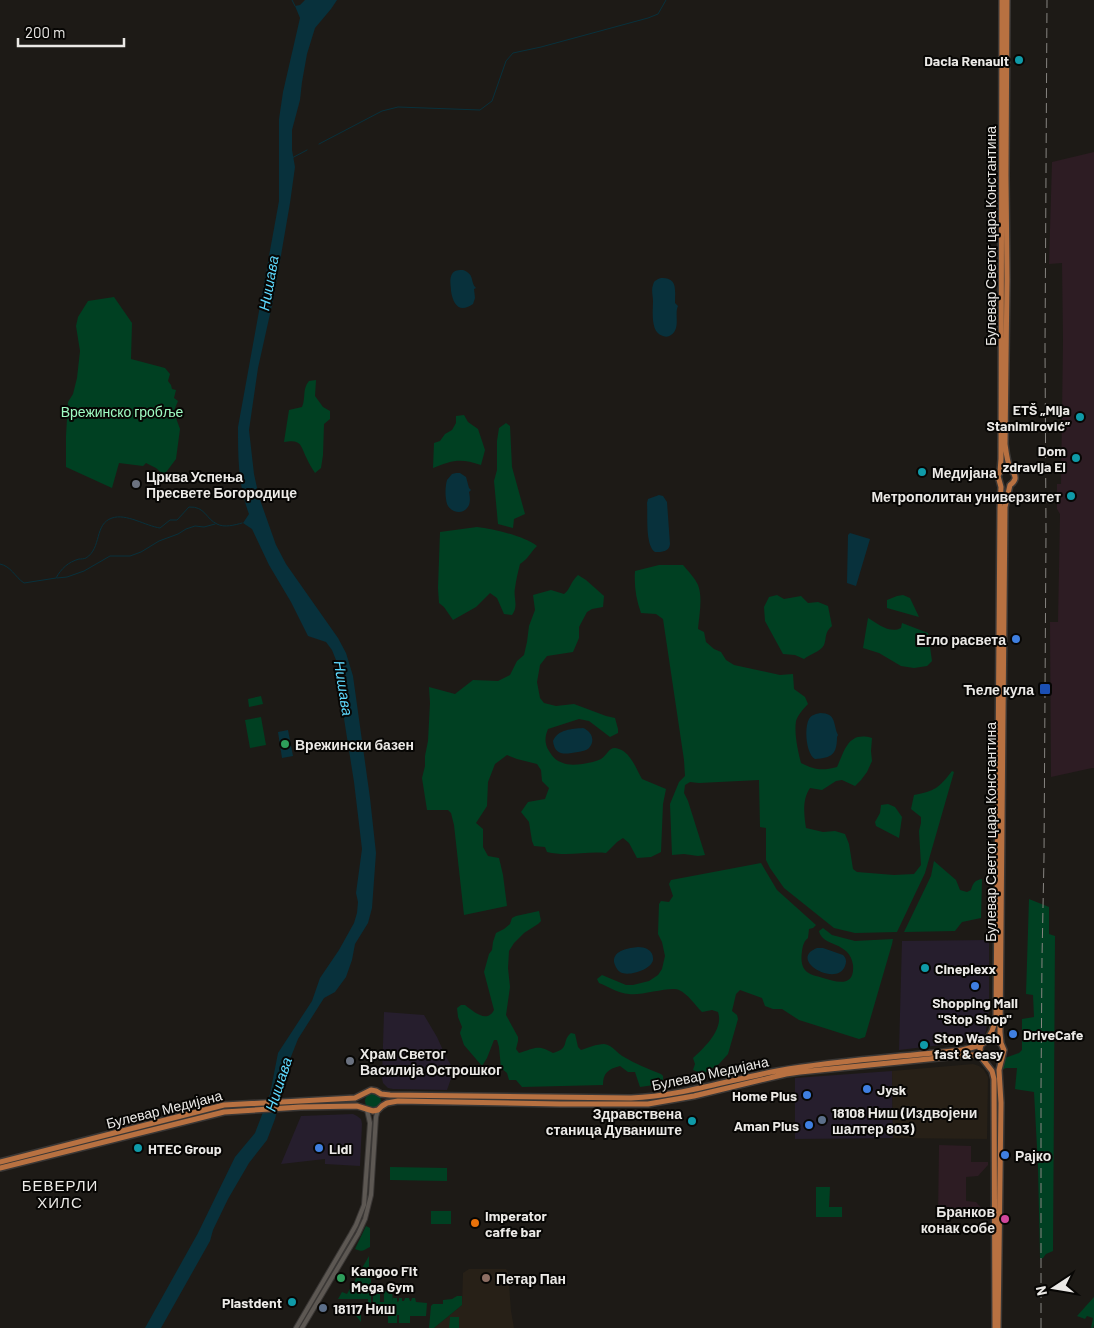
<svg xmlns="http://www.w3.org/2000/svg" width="1094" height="1328" font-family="Barlow,sans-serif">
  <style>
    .commercial { fill: #261e2d }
    .industrial { fill: #2d1c23 }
    .built { fill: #272017 }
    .green { fill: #004022 }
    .water { fill: #08313c }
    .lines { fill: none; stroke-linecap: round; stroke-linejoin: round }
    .stream { stroke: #08313c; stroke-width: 1 }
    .minor-casing { stroke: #3a3735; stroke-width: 6 }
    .major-casing { stroke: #3a3735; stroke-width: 8 }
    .minor { stroke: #5d5853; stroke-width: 4 }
    .major { stroke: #b87141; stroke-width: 5 }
    .rail { stroke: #878581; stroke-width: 1; stroke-dasharray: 10 5; stroke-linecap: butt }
    .culture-dot { fill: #0f9aa8; stroke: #070604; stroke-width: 2 }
    .worship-dot { fill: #6b7280; stroke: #070604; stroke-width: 2 }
    .shop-dot { fill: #3f7fe0; stroke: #070604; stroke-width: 2 }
    .transit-dot { fill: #1a4fb4; stroke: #070604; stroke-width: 2 }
    .leisure-dot { fill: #2e9e5b; stroke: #070604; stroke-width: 2 }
    .service-dot { fill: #5c6f8a; stroke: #070604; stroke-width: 2 }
    .hotel-dot { fill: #d1479c; stroke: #070604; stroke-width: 2 }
    .food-dot { fill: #e8710a; stroke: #070604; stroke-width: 2 }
    .education-dot { fill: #8d6e63; stroke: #070604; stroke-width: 2 }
    .labels { text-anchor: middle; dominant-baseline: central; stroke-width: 4; stroke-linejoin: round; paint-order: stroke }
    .poi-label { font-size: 14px; font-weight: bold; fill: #ebe9e6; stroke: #070604; text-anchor: start }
    .street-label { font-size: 14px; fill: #ebe9e6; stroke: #070604 }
    .park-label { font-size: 14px; fill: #9ffcc3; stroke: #070604 }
    .water-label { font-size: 15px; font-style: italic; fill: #5ed9fe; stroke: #070604 }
    .neighbourhood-label { font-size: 15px; letter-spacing: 1px; fill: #ebe9e6; stroke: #070604 }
  </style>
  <rect width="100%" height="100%" fill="#1d1a16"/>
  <path class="commercial" d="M 989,940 L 989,1011 L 986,1031 L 984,1036 L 978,1040 L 967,1042 L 899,1050 L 902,941 Z
    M 384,1012 L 424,1015 L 437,1037 L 446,1057 L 454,1070 L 447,1090 L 393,1089 L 388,1088 L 383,1083 L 382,1078 Z
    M 892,1071 L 893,1138 L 795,1139 L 795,1078 Z
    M 353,1114 L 357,1116 L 361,1119 L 362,1124 L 360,1166 L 325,1164 L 325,1159 L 281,1164 L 301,1116 Z"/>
  <path class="industrial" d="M 1094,152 L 1094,768 L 1092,768 L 1051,777 L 1050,622 L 1058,622 L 1060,514 L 1057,509 L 1057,484 L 1061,484 L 1063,341 L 1062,263 L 1049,264 L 1052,162 Z
    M 939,1145 L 971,1146 L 971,1162 L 988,1162 L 988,1165 L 978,1176 L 966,1177 L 966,1201 L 976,1202 L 987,1214 L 987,1218 L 938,1217 Z"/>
  <path class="built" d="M 973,1064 L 979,1066 L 984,1070 L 988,1077 L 987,1139 L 893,1138 L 892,1071 Z
    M 469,1269 L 506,1269 L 508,1272 L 511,1311 L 514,1328 L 434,1328 L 462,1305 L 463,1273 Z"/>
  <path class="green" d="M 114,297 L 132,323 L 131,359 L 165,368 L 170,374 L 168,381 L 171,385 L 172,389 L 176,390 L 174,398 L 178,401 L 173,413 L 176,418 L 180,429 L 176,459 L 164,475 L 156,468 L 146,463 L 143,466 L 119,463 L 112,488 L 66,467 L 66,436 L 68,402 L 73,394 L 77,378 L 80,351 L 76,326 L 78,317 L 88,301 Z
    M 316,380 L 315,396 L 323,407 L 330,411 L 330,419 L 324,424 L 323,455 L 321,468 L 315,473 C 312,468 309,464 307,459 C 300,445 302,439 284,442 L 289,410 L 302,407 C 306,398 302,389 309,381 Z
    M 464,415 L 468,422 L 478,429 L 485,450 L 481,465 C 461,458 452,460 433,468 L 434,443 L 440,441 L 445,434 L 452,430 L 456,423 L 456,416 Z
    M 506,423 L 510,426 L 512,467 L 525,514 L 514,519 L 513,528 L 498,524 L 494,481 L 497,470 L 497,441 L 499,428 Z
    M 477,527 C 494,529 524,536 537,546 C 530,553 528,559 520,564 C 518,572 516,580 515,588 C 513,598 519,606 512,615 L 504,614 L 497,598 L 490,593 L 476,607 L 453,620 L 444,607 L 439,603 L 438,588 L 440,532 Z
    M 659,565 L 683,565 C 688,571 695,578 698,585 C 703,598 699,616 698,629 L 704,632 L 706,642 L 714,649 L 721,652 L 726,660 L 734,665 L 780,675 L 793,674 L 794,689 L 805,697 L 808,704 C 803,709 798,715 796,721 C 794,734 798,751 801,763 C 815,770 822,771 837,767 C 845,750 848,731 872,738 L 871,751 L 872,761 L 867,772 L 861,780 L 855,786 L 842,780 L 836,781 L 822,790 L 810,788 C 802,800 804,814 806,828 L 823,832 L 835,831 L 845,834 L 849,844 L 853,869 L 857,872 L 894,875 L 914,874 L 921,865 L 919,831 L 921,823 L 921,817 L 911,809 L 914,795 C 935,791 939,788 952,771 L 954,772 L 925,873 L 897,932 L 855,933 L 834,928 L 784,888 L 770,868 L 766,860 L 766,828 L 760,827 L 759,780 L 699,783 L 690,782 L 685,785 L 684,793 L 688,801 L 705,855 L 698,856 L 684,854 L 672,855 L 670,804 L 679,782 L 685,776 L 684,760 L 663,619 L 656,614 L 641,613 C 636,599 634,586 635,571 Z
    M 578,575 L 586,580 L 604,596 L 603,607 L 592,609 L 587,612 L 579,627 L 579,638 L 573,652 L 547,656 L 540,665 L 537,682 L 540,698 L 544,703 L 556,706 L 574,704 L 606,716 L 615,718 L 618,729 L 618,733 L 610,737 L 589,721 L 579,719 L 548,729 C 545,736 544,743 549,751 C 552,756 556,761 563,763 C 571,767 593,763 601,759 C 608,755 609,745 619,749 C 631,753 636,769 642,779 L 666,789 L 663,804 L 661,852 L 651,857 L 637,858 L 629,843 L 623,838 L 617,842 L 606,853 C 586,851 567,857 547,852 L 545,847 L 534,846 L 532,841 L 529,822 L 521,812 L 528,802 L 545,799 L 549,788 L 542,781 L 541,770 L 537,764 L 517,759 L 507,755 L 495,764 L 488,782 L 487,806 L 476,823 L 483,829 L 483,847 L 488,856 L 499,858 L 503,875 L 507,906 L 464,915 L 454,825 L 451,813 L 448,810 L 427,810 L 422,778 L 425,766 L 425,756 L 428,741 L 430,703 L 429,687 L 455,694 L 473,680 L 498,681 L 510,675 L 517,661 L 524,655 L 527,642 L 529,626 L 535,610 L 533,595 L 551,590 L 564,594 C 570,590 571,581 578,575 Z
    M 777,595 L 784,599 L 801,596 L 808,603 L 818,602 L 828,606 L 832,626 C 824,633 827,637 824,645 C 820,652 810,654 804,659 L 795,655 L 783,654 L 765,621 L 764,607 L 769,597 Z
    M 903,595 L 910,598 L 919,617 L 887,608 L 887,600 L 897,596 Z
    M 868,618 C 878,624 890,634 901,628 L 902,623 L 928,633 L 932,661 L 927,666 L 914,668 L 901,666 L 879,653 L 863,648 Z
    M 261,696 L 263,704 L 249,707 L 248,699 Z
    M 261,717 L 266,745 L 250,748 L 245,720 Z
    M 888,804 L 895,807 L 902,817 L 899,838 L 876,826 L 875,822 L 880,813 L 881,805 Z
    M 934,861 L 956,880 L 960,890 L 967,892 L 971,890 C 973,883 975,880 982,879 L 981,918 L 962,922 L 955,931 L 904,932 L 931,876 Z
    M 761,863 L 777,890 L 816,925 L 813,928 L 809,929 L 808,938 C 804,941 803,945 802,951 C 801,958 801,965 805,970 C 809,975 817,976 823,978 C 836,982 855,988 853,965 C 850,941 822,947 819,931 L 823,928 L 832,935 L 855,941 L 893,939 L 892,944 L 865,1037 L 859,1039 L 799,1020 L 782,1009 L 773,1009 L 765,1006 L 762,998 L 740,990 L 736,994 L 732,1011 L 737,1015 L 738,1019 L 728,1054 L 719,1064 L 703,1074 L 693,1070 L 695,1064 L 693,1058 C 705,1047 724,1029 718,1012 L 712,1010 L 702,1012 C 695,1005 688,994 679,990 C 670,986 642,996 629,994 C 618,993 609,987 599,983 L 597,979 L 602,975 L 626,985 L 633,985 L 649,981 L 658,975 L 662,969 L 665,956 L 662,942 L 658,934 L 659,904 L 661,901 L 669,902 L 673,896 L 669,884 L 671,880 Z
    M 1029,899 L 1049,907 L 1049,934 L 1055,936 L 1053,1251 L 1046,1254 L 1043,1258 L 1040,1259 L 1038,1166 L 1034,1092 L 1015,1089 L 1017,1068 L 1006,1068 L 1002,1070 L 1005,1058 L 1019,1053 L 1022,1050 L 1022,1019 L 1034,1017 L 1033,995 L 1026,994 Z
    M 539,911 L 541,921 L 538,924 L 524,933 L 514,943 L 509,951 L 508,968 L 510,987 L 506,1015 L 518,1037 L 518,1041 L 516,1049 L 519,1053 C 535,1048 538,1044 553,1053 C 571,1048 561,1041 571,1033 L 575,1034 L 578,1047 L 581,1050 C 587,1048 597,1044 604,1044 C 613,1045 617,1054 624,1057 C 636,1064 648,1069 661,1074 L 663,1076 L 663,1082 L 661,1084 L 640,1087 L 635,1072 L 628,1072 L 620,1066 C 608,1069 603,1073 603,1085 L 522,1087 L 516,1080 L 509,1080 L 507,1073 L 501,1068 L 499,1047 L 497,1040 L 494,1040 L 487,1058 L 482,1066 L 464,1045 L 460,1033 L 462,1027 L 458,1017 L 457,1008 L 461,1005 L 465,1005 C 473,1011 487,1024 494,1010 L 484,972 L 489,954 L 492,950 L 493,942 L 496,933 L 504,929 L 510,924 L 512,918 L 516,916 Z
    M365 1101a8 8 0 1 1 16 0a8 8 0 1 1-16 0Z
    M 390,1167 L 447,1168 L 447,1181 L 390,1180 Z
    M 816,1187 L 830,1187 L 829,1207 L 842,1207 L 842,1217 L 816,1217 Z
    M 431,1211 L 451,1211 L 451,1224 L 431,1224 Z
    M 366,1226 L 370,1228 L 370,1247 C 362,1251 363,1252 355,1249 Z
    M 369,1256 L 369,1278 L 371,1279 L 371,1283 L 369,1284 L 371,1284 L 371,1290 L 368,1291 L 371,1291 L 371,1303 L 368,1303 L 368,1299 L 338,1299 L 342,1292 L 347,1294 Z
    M 373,1291 L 380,1291 L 380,1302 L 384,1302 L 384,1291 L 392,1291 L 393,1302 L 393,1298 L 397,1298 L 397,1302 L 399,1301 L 399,1298 L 402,1298 L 402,1301 L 404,1301 L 405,1298 L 409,1298 L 410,1301 L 411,1301 L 412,1298 L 415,1298 L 416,1302 L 427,1303 L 426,1316 L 410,1316 L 410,1323 L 399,1323 L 399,1315 L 397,1315 L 397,1323 L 388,1323 L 388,1315 L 384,1314 L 384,1316 L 376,1316 L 376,1306 L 373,1303 Z
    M 457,1296 L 462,1296 L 462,1305 L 434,1328 L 429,1328 L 431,1306 L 433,1304 L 443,1304 L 443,1300 L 452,1299 Z
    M 1094,1297 L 1094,1325 L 1093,1328 L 1091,1328 L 1093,1318 L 1087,1316 L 1085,1319 L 1077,1316 Z
    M 348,1306 L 361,1306 L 361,1322 Z
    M 450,1317 L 459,1317 L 459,1328 L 449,1328 Z"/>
  <path class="water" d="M 305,0 L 337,0 L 331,9 L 315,28 L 307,54 L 302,82 L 300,100 L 292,130 L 292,150 L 295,167 L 290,203 L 274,296 L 258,368 L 249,430 L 254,474 L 259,497 L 276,545 L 286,564 L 338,638 L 346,653 L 353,676 L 370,798 L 376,853 L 372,908 L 368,923 L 355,944 L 352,960 L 346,977 L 335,992 L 324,998 L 298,1039 L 283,1077 L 282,1092 L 275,1119 L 267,1140 L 249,1163 L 228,1199 L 213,1230 L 210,1241 L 161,1328 L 145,1328 L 198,1233 L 235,1157 L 255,1133 L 270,1094 L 278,1053 L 312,1001 L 320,978 L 339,950 L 354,923 L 357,913 L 358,902 L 356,893 L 362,849 L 354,782 L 342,706 L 338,665 L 332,650 L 326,642 L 308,636 L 291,602 L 269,565 L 252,529 L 243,523 L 249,514 C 238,486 238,456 238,427 L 279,201 L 279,119 L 283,92 L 300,18 L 295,6 L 300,5 Z
    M 463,270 C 475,274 470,282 476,288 L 474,289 L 475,298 L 473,304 C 459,314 453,304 451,291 C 451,286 449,279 452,274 C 454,270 459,270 463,270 Z
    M 661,278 C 678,278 675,289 675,303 L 678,306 C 674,314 681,328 671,335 C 668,337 666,337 663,336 C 650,333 653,311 653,301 C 653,296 651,290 653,285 C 654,281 655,281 658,279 Z
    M 456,473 L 460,473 L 466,477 L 469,488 L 471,490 L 469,492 C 470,497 471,504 467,508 C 462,515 450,512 447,504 C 445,497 445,487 447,480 L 452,474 Z
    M 659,495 L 663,496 L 667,502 L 670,544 C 669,552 662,552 655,552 C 645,545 648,516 647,503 L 648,499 Z
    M 850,533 L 870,539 L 856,586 L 847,583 L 848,535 Z
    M 820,713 C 837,713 833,725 838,735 L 837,737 C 837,754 832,758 815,759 C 806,754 804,728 809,719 C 811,715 816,714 820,713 Z
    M 583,728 C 591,731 596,740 589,748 C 586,751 582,751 578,752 C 566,754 555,757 553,741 C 558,729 572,729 583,728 Z
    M 288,730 L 293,756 L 282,758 L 278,732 Z
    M 638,947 C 645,947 654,950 653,960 C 651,970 628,977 620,972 C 617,970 615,966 614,962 C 613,950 629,948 638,947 Z
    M 817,948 L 823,948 L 843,955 C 846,958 847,961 845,966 C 837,988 787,960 817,948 Z"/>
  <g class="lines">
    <path class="stream" d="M 292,0 L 295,6
      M 319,144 L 382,111 L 398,107 L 480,110 L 492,101 L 506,61 L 513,53 L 541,47 L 648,18 L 658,14 L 666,0
      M 292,158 L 307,150
      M 0,564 C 11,566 15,577 24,583 L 56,578 C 61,569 68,562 79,559 C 81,559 84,559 86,558 C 102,548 94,524 112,518 C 126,513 146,526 160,528 L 170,520 L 177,520 L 189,507 C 205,506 206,519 217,524 C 224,528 235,525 242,523
      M 57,578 L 67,577 L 84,571 L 110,556 L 130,556 L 141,552 L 159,541 L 178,534 L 186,529 L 195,526 L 204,527 L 215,524"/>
    <g class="minor-casing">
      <path id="minor" d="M 296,1328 L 351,1234 L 356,1225 L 364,1205 L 370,1123 L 367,1110
        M 302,1328 L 358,1234 L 365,1219 L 371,1195 L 376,1117 L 378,1110"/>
    </g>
    <g class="major-casing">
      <path id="major" d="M 987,1040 L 992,1031 L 996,1019 L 1000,508 L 1001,487 L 998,476 L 1000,472 L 1001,459 L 1002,0
        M 0,1162 L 224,1105 L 355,1098 L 371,1090 L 376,1091 L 381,1094 L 390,1095 L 631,1098 C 681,1096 728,1080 777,1071 C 838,1060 900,1057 962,1050 L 981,1045
        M 0,1168 L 224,1112 L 301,1107 L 357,1106 L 373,1111 L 378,1110 L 382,1106 L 387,1103 L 398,1101 L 560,1104 L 648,1104 L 694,1096 L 786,1074 L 800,1072 L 968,1055 L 976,1055 L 981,1057
        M 995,1328 L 994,1079 L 992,1071 L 981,1057 L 980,1049 L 981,1045 L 987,1040 L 994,1039 L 1001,1043
        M 998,1328 L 1001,1103 L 999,1070 L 1004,1050 L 1001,1043 L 1000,1032 L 1005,507 L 1010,485 C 1013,483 1014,482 1015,479 C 1016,474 1012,471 1010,468 C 1007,461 1006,451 1005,444 L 1007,279 L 1006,175 L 1007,0"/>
    </g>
    <use href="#minor" class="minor"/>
    <use href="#major" class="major"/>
    <path class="rail" d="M 1041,1328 L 1041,1091 L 1042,958 L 1044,857 L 1046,531 L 1045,347 L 1047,0"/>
  </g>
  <g class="culture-dot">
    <circle cx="1019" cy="60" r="5"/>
    <circle cx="1080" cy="417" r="5"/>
    <circle cx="1076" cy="458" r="5"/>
    <circle cx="922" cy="472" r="5"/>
    <circle cx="1071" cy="496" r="5"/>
    <circle cx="925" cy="968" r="5"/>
    <circle cx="924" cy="1045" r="5"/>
    <circle cx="692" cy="1121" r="5"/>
    <circle cx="138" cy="1148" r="5"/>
    <circle cx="292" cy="1302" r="5"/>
  </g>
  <g class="worship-dot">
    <circle cx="136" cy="484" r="5"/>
    <circle cx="350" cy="1061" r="5"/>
  </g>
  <g class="shop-dot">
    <circle cx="1016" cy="639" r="5"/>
    <circle cx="975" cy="986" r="5"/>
    <circle cx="1013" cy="1034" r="5"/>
    <circle cx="867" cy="1089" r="5"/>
    <circle cx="807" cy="1095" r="5"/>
    <circle cx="809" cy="1125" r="5"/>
    <circle cx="319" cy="1148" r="5"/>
    <circle cx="1005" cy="1155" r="5"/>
  </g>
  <rect class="transit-dot" x="1039" y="683" width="12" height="12" rx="2.5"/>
  <g class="leisure-dot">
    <circle cx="285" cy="744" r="5"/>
    <circle cx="341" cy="1278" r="5"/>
  </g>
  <g class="service-dot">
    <circle cx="822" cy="1120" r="5"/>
    <circle cx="323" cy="1308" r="5"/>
  </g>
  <circle class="hotel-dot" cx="1005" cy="1219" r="5"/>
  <circle class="food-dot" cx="475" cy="1223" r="5"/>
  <circle class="education-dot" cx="486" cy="1278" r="5"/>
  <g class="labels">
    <g class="poi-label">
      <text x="1009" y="60" text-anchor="end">Dacia Renault</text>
      <text x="1070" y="409" text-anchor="end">ETŠ „Mija<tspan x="1070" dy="16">Stanimirović”</tspan></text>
      <text x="1066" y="450" text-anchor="end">Dom<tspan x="1066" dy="16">zdravlja EI</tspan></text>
      <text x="932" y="472">Медијана</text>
      <text x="146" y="476">Црква Успења<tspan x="146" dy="16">Пресвете Богородице</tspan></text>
      <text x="1061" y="496" text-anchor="end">Метрополитан универзитет</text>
      <text x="1006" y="639" text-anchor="end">Егло расвета</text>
      <text x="1034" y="689" text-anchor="end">Ћеле кула</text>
      <text x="295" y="744">Врежински базен</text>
      <text x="935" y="968">Cineplexx</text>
      <text x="975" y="1002" text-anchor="middle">Shopping Mall<tspan x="975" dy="16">"Stop Shop"</tspan></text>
      <text x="1023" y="1034">DriveCafe</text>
      <text x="934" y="1037">Stop Wash<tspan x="934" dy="16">fast &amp; easy</tspan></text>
      <text x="360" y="1053">Храм Светог<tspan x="360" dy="16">Василија Острошког</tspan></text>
      <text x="877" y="1089">Jysk</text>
      <text x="797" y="1095" text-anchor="end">Home Plus</text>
      <text x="832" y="1112">18108 Ниш (Издвојени<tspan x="832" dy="16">шалтер 803)</tspan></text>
      <text x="682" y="1113" text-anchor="end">Здравствена<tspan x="682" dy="16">станица Дуваниште</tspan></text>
      <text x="799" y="1125" text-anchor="end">Aman Plus</text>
      <text x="148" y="1148">HTEC Group</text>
      <text x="329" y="1148">Lidl</text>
      <text x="1015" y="1155">Рајко</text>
      <text x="995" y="1211" text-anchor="end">Бранков<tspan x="995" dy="16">конак собе</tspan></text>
      <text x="485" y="1215">Imperator<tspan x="485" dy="16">caffe bar</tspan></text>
      <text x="351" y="1270">Kangoo Fit<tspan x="351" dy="16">Mega Gym</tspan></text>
      <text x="496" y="1278">Петар Пан</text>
      <text x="282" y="1302" text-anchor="end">Plastdent</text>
      <text x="333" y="1308">18117 Ниш</text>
    </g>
    <g class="street-label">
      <text transform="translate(990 236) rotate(-90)">Булевар Светог цара Константина</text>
      <text transform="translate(990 832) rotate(-90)">Булевар Светог цара Константина</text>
      <text transform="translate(710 1073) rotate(-12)">Булевар Медијана</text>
      <text transform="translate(164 1109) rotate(-14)">Булевар Медијана</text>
    </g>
    <g class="park-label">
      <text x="122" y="411">Врежинско гробље</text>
    </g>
    <g class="water-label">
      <text transform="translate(268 283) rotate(-80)">Нишава</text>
      <text transform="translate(344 688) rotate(81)">Нишава</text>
      <text transform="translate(278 1084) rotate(-72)">Нишава</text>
    </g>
    <g class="neighbourhood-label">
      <text x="60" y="1185">БЕВЕРЛИ<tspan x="60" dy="17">ХИЛС</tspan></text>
    </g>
  </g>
  <g transform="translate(1054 1288) rotate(258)" stroke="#070604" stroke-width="4" paint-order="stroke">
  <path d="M0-4L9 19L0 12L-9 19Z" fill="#ebe9e6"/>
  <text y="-8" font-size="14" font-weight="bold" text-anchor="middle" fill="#ebe9e6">N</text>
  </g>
  <path d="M18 38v8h106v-8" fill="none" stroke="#ebe9e6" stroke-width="2.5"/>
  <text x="25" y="38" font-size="15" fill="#ebe9e6" stroke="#070604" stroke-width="4" paint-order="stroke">200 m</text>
</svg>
